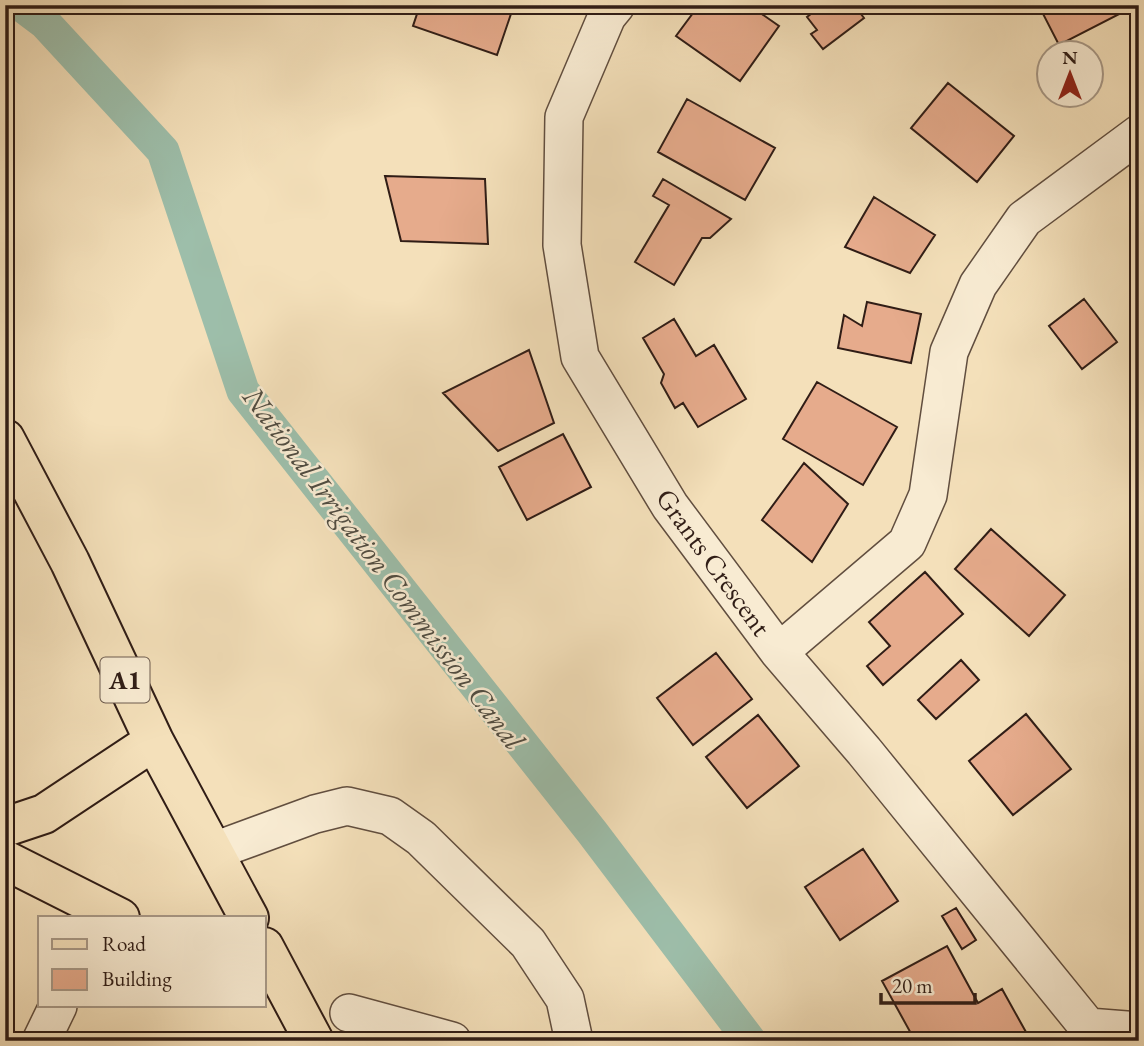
<svg xmlns="http://www.w3.org/2000/svg" width="1144" height="1046" font-family="'EB Garamond',serif">
  <style>
    .lines { fill: none; stroke-linecap: round; stroke-linejoin: round }
    .canal { stroke: #9dbeaa; stroke-width: 33 }
    .building { fill: #e6ab8c; stroke: #301d16; stroke-width: 2 }
    .minor-casing { stroke: #614e3f; stroke-width: 40 }
    .major-casing { stroke: #301d16; stroke-width: 42 }
    .minor { stroke: #f8ebd2; stroke-width: 37 }
    .major { stroke: #f4e0ba; stroke-width: 38 }
    .labels { text-anchor: middle; dominant-baseline: central; stroke-width: 5; stroke-linejoin: round; paint-order: stroke }
    .shield { fill: #f8ebd2; stroke: #6c5b4e; stroke-width: 2 }
    .shield-label { font-size: 26px; font-weight: bold; fill: #301d16 }
    .street-label { font-size: 28px; fill: #301d16; stroke: #f8ebd2 }
    .water-label { font-size: 30px; font-style: italic; fill: #514d42; stroke: #f8ebd2 }
  </style>
  <rect width="100%" height="100%" fill="#f4e0ba"/>
  <filter id="stains"><feTurbulence type="fractalNoise" baseFrequency=".00286" numOctaves="4"/><feColorMatrix values="0 0 0 0 .2 0 0 0 0 .09 0 0 0 0 .02 0 0 0 .5 -.17"/></filter>
  <radialGradient id="worn" r=".72"><stop offset=".6" stop-color="#630" stop-opacity="0"/><stop offset="1" stop-color="#630" stop-opacity=".3"/></radialGradient>
  <g class="lines">
    <path class="canal" d="M 21,5 L 45,23 L 163,151 L 243,391 L 592,832 L 750,1041"/>
  </g>
  <path class="building" d="M 420,5 L 514,5 L 497,55 L 413,26 Z
    M 699,5 L 749,5 L 779,26 L 740,81 L 676,36 Z
    M 812,5 L 854,5 L 864,18 L 823,49 L 811,34 L 817,30 L 807,17 L 816,10 Z
    M 1045,5 L 1130,5 L 1131,8 L 1059,45 L 1040,8 Z
    M 948,83 L 1014,136 L 977,182 L 911,128 Z
    M 687,99 L 775,148 L 745,200 L 658,152 Z
    M 385,176 L 485,179 L 488,244 L 401,241 Z
    M 663,179 L 731,219 L 710,238 L 702,238 L 674,285 L 635,262 L 669,205 L 653,196 Z
    M 874,197 L 935,235 L 910,273 L 845,247 Z
    M 1084,299 L 1117,342 L 1082,369 L 1049,326 Z
    M 867,302 L 921,314 L 911,363 L 838,348 L 844,315 L 862,326 Z
    M 674,319 L 696,356 L 714,345 L 746,399 L 698,427 L 683,403 L 675,408 L 661,383 L 664,374 L 643,338 Z
    M 529,350 L 554,423 L 498,451 L 443,393 Z
    M 817,382 L 897,427 L 863,485 L 783,439 Z
    M 563,434 L 591,487 L 527,520 L 499,467 Z
    M 804,463 L 848,504 L 812,562 L 762,520 Z
    M 991,529 L 1065,595 L 1029,636 L 955,569 Z
    M 925,572 L 963,614 L 883,685 L 867,666 L 890,646 L 869,622 Z
    M 716,653 L 752,699 L 693,745 L 657,698 Z
    M 961,660 L 979,680 L 936,719 L 918,700 Z
    M 1026,714 L 1071,769 L 1013,815 L 969,761 Z
    M 758,715 L 799,766 L 747,808 L 706,757 Z
    M 863,849 L 898,901 L 840,940 L 805,887 Z
    M 956,908 L 976,940 L 962,949 L 942,916 Z
    M 947,946 L 978,1003 L 1002,989 L 1031,1041 L 906,1041 L 913,1037 L 882,981 Z
    M 5,962 L 11,964 L 8,1015 L 5,1014 Z"/>
  <g class="lines">
    <g class="minor-casing">
      <path id="minor" d="M 616,5 L 607,16 L 564,117 L 562,245 L 580,357 L 670,506 L 779,652 L 864,751 L 1088,1027 L 1091,1041
        M 779,652 L 907,543 L 928,495 L 949,352 L 978,285 L 1024,219 L 1139,134
        M 214,851 L 315,814 L 347,806 L 390,816 L 421,838 L 528,943 L 565,999 L 574,1041
        M 349,1013 L 452,1041
        M 1088,1027 L 1139,1031
        M 41,1041 L 58,1006"/>
    </g>
    <g class="major-casing">
      <path id="major" d="M 5,439 L 70,562 L 154,741 L 249,918
        M 5,827 L 44,814 L 154,741
        M 5,860 L 120,918
        M 264,947 L 314,1041"/>
    </g>
    <use href="#minor" class="minor"/>
    <use href="#major" class="major"/>
  </g>
  <g class="labels">
    <rect class="shield" x="100.5" y="657.5" width="49" height="45" rx="5"/>
    <g class="shield-label">
      <text x="125" y="680">A1</text>
    </g>
    <g class="street-label">
      <text transform="translate(714 562) rotate(54)">Grants Crescent</text>
    </g>
    <g class="water-label">
      <text transform="translate(384 568) rotate(53)">National Irrigation Commission Canal</text>
    </g>
  </g>
  <rect width="1144" height="1046" fill="none" stroke="#f4e0ba" stroke-width="28"/>
  <rect x="7" y="7" width="1130" height="1032" fill="none" stroke="#301d16" stroke-width="3.5"/>
  <rect x="14" y="14" width="1116" height="1018" fill="none" stroke="#301d16" stroke-width="2"/>
  <rect x="38" y="916" width="228" height="91" fill="#f8ebd2" stroke="#a89987" stroke-width="2"/>
  <rect x="52" y="939" width="35" height="10" fill="#f4e0ba" stroke="#a89987" stroke-width="2"/>
  <text x="102" y="951" font-size="21" fill="#301d16">Road</text>
  <rect x="52" y="969" width="35" height="21" fill="#e6ab8c" stroke="#a89987" stroke-width="2"/>
  <text x="102" y="986" font-size="21" fill="#301d16">Building</text>
  <g transform="translate(1070 74)"><circle r="33" fill="#f8ebd2" stroke="#a89987" stroke-width="2"/>
  <path d="M0-5L12 26L0 18L-12 26Z" fill="#8f2418"/>
  <text y="-10" font-size="19" font-weight="bold" text-anchor="middle" fill="#301d16">N</text>
  </g>
  <path d="M881 993v10h94v-10" fill="none" stroke="#301d16" stroke-width="3.5"/>
  <text x="892" y="993" font-size="21" fill="#301d16" stroke="#f8ebd2" stroke-width="5" paint-order="stroke">20 m</text>
  <rect width="100%" height="100%" filter="url(#stains)"/>
  <rect width="100%" height="100%" fill="url(#worn)"/>
</svg>
